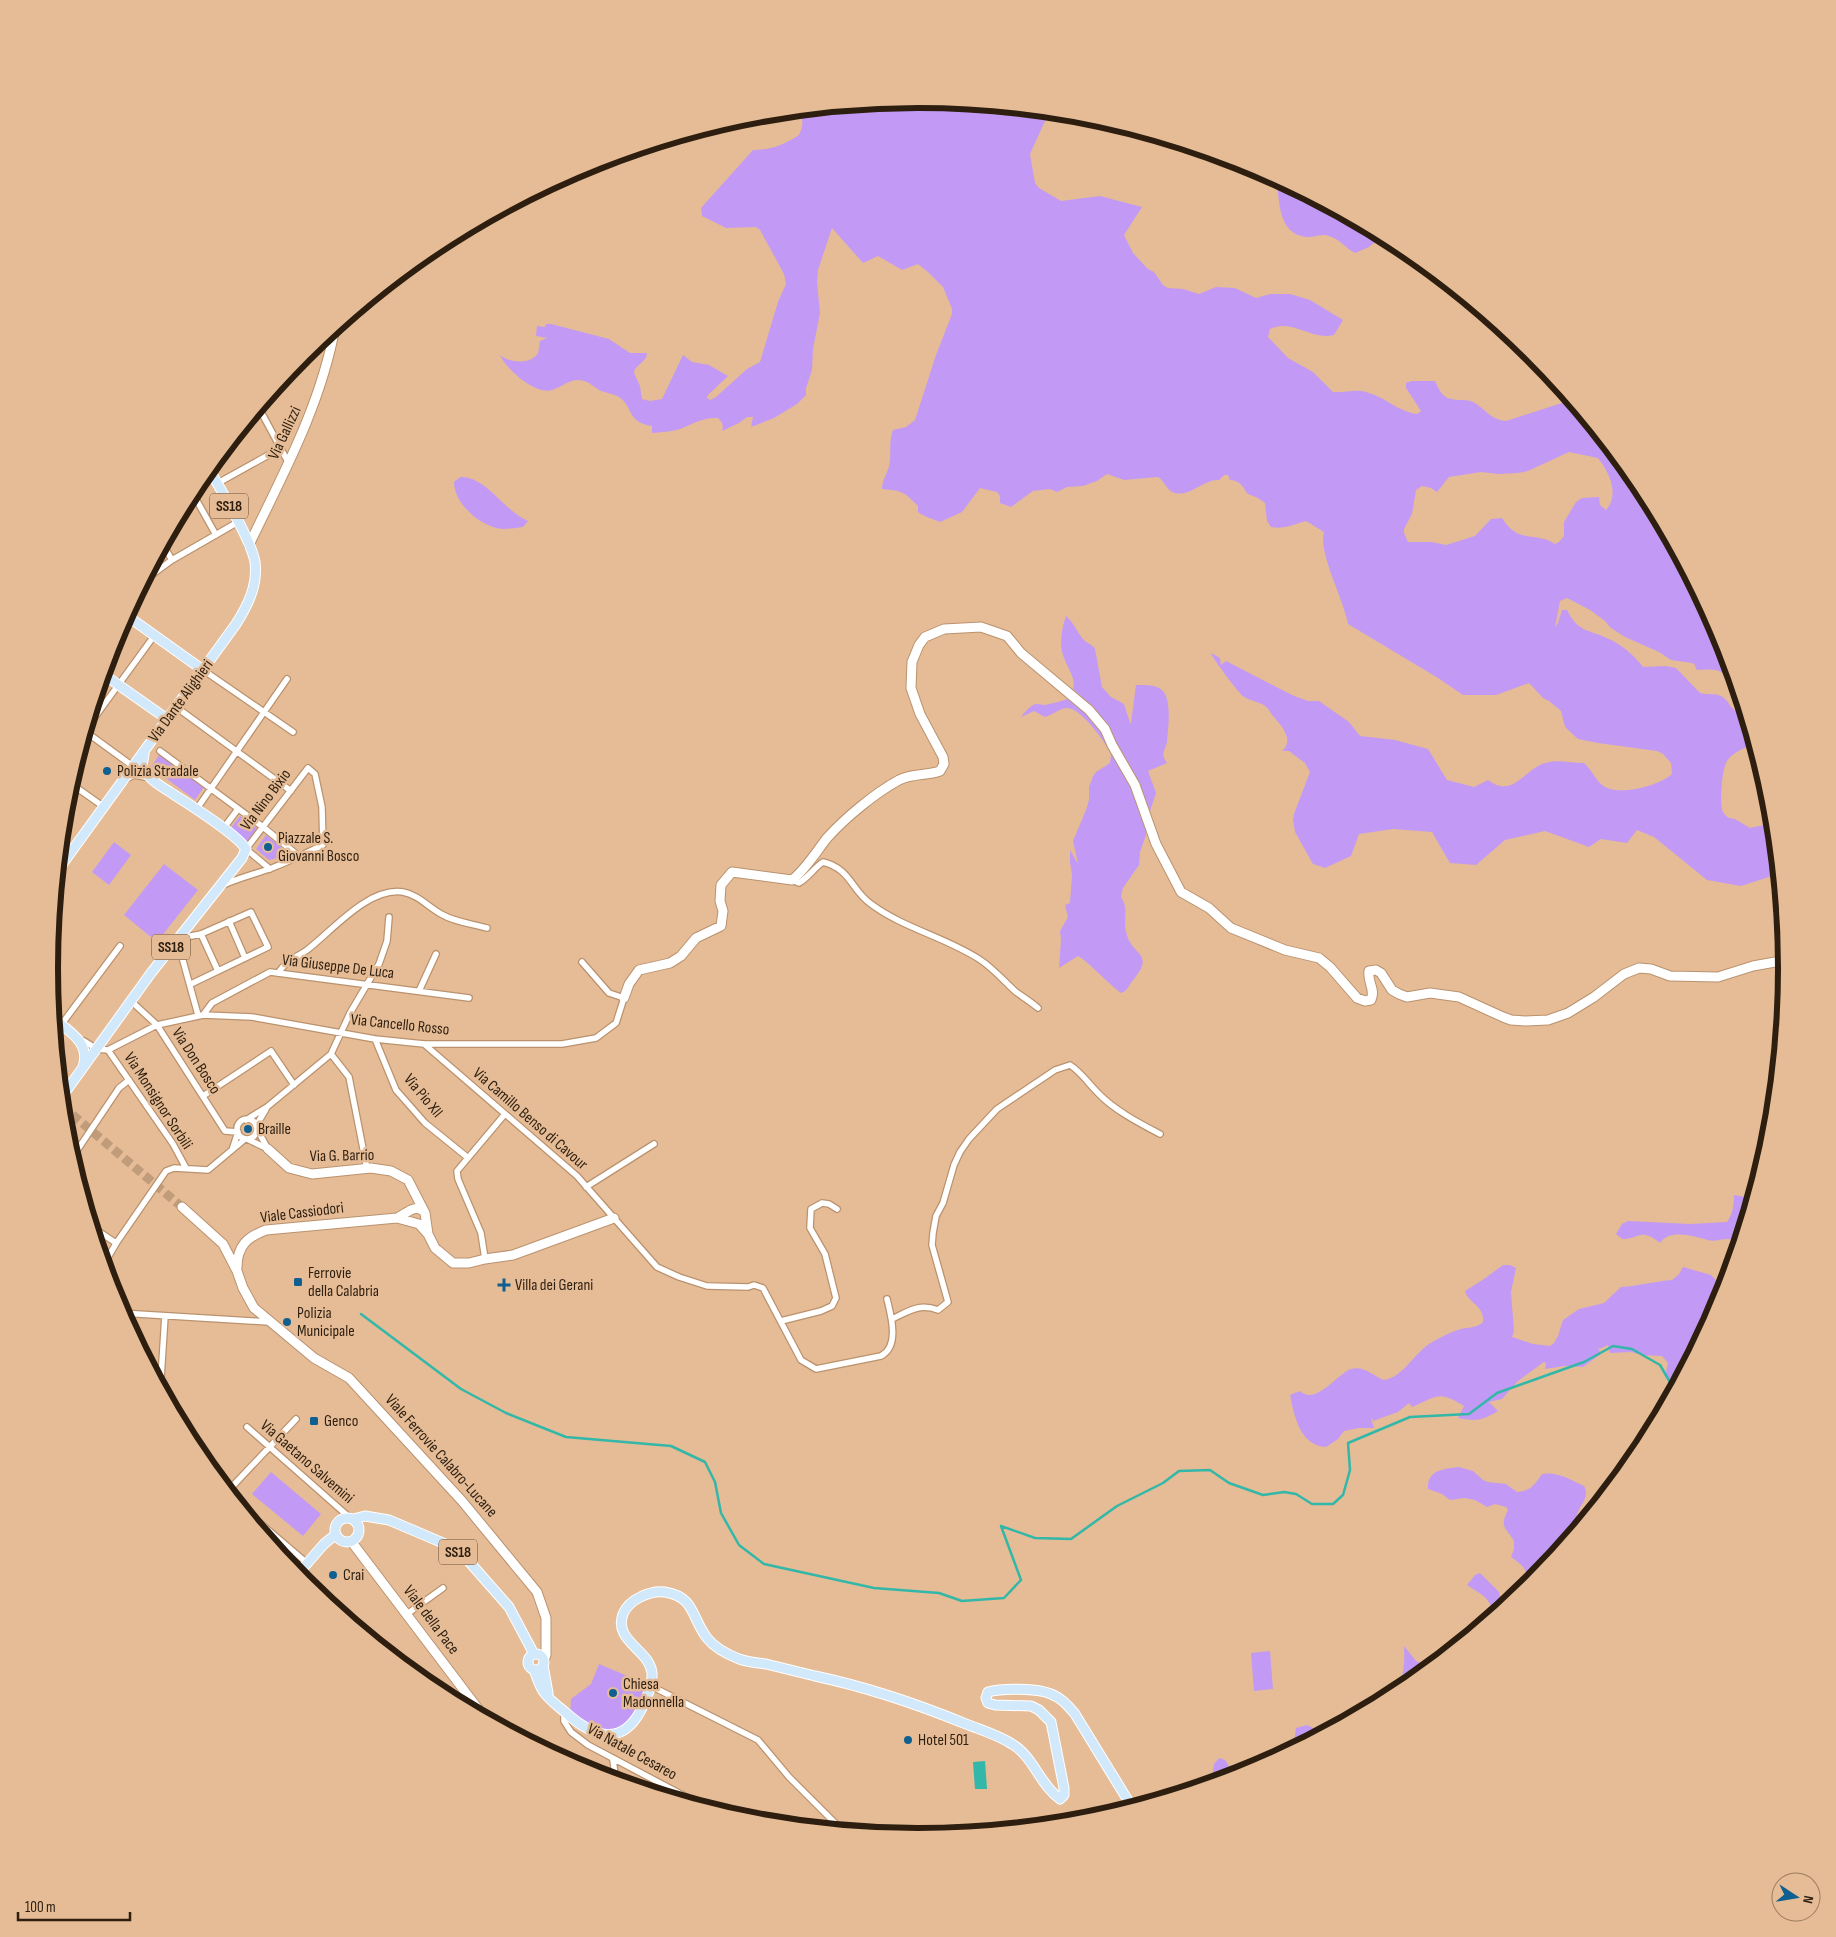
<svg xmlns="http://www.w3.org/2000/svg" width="1836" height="1937" font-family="'Sofia Sans Condensed',sans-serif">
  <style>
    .green { fill: #c29af5; fill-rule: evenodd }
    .water { fill: #33b7a8 }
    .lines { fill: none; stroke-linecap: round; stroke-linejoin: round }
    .stream { stroke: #33b7a8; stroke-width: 2.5 }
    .secondary-tunnel { stroke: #c09c7b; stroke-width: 9; stroke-dasharray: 9 4.5; stroke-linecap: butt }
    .street-casing { stroke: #ba926e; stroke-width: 8 }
    .secondary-casing { stroke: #ba926e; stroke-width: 11 }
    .primary-casing { stroke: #fff; stroke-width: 11 }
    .street { stroke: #fff; stroke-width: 5.5 }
    .secondary { stroke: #fff; stroke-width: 9 }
    .primary { stroke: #d2e8fb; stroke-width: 9 }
    .poi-dot { fill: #0f5f91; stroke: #e5bc96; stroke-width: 2 }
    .labels { text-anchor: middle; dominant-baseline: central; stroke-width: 5; stroke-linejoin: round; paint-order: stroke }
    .shield { fill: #e5bc96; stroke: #644d38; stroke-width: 1 }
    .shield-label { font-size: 15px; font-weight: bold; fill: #2d1e0f }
    .street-label { font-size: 16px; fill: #2d1e0f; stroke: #e5bc96 }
    .poi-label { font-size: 16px; fill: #2d1e0f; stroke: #e5bc96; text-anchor: start }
    .rim { fill: none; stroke: #2d1e0f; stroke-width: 6 }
  </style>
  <rect width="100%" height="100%" fill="#e5bc96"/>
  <path class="green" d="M 918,99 L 973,105 L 979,112 L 984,113 L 1007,114 L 1027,112 L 1045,117 L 1045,121 L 1030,154 L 1035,183 L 1039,188 L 1061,201 L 1100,196 L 1142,207 L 1124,235 L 1133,253 L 1148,269 L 1154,272 L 1163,285 L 1168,288 L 1183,289 L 1199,294 L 1216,287 L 1235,288 L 1256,298 L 1270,294 L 1290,294 L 1310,300 L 1343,320 L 1334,335 C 1311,341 1293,318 1270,329 L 1268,337 L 1288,358 L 1313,372 L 1333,392 C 1346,393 1357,388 1369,393 C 1386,398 1399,412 1417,414 L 1421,411 L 1406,388 L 1406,383 L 1412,381 L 1435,381 C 1438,387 1440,393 1446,397 C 1454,402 1464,398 1473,402 C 1486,409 1489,419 1506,421 L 1571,400 L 1641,486 L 1721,636 L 1737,690 C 1723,671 1722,668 1697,670 L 1694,664 L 1692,663 L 1671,660 L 1659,652 L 1625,637 L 1611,628 L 1605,621 L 1590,610 L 1567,598 L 1560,601 L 1555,627 L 1558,623 L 1562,610 L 1567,610 C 1578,632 1587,629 1607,638 C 1621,644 1634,655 1643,667 L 1666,666 L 1676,668 L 1700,693 C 1707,695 1715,693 1721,696 C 1733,703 1727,711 1744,712 L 1754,745 C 1745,747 1732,753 1727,761 C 1722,768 1719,804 1723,812 C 1724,814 1727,817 1729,818 L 1735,819 L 1750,828 L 1773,823 L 1778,874 L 1741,886 L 1707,880 L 1654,837 L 1637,830 L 1627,843 L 1601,839 L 1589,847 L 1545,831 L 1505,840 L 1476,865 L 1450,863 L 1432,832 L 1393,829 L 1359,834 L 1351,856 L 1325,868 L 1313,864 L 1295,832 L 1293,820 L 1294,814 L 1310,772 L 1305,763 L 1289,751 L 1282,751 C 1295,740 1281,725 1272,715 C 1270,712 1268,708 1265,706 C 1258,701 1249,701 1243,696 C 1239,694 1211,656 1211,653 L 1220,658 L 1221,665 L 1226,661 L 1292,695 L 1308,701 L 1319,701 L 1349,722 L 1360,736 L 1395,740 L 1428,749 L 1447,780 L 1474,787 L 1488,780 C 1513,799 1523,770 1545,763 C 1557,759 1571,763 1584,763 C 1592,770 1595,779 1601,784 C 1615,798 1659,786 1672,774 L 1671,763 L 1663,754 L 1657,751 L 1598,743 L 1578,739 L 1565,727 L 1561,711 L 1549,701 L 1543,698 L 1529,683 L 1496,695 L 1463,695 L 1438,678 L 1348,624 C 1344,600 1318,553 1324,532 L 1306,521 C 1295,524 1283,530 1271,527 L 1267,521 L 1265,503 L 1258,498 L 1248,494 C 1242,487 1242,481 1230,480 L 1228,475 L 1224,475 L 1219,480 C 1203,479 1191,497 1175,493 C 1166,491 1165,481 1158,477 L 1124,480 L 1107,474 L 1097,481 L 1083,486 L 1067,487 L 1057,492 L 1050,489 L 1033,491 L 1011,507 L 1000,503 L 1000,496 L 997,492 L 980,488 L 962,512 L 940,522 C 935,520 921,515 918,512 L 918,506 C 903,491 903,491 882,489 C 882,480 887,474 889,466 C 892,453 888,445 893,430 L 906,427 L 915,420 L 936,355 L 952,314 L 952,309 L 943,287 L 929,273 L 918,264 L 902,270 L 878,256 L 863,263 L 832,228 L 818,270 L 817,282 L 820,313 L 813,349 L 812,370 L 806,388 L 806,395 L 797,404 L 774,418 L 751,427 L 753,417 L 747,417 L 739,423 L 722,431 C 724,425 722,422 718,418 C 704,417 692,424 680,429 C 671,432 661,432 652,433 L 652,426 C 626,422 634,407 619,397 C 614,394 607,393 601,391 C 595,388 591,383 584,381 C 571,377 563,387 552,390 C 535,395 506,369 500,355 C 508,363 532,365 538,353 C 539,350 539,345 540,341 L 547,338 L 536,336 L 537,326 L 545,327 L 546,324 L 551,324 L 609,339 L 630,353 L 647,353 L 646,358 L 635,369 L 634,373 L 640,386 L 642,399 L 650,401 L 662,399 L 683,355 L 692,362 L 709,365 L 728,376 L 708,395 L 707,398 L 710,400 L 716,397 L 747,369 L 760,362 L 778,302 L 786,284 L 784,274 L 760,230 L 756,227 L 726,228 L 702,216 L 701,208 L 753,150 C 771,150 784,145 799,135 C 803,126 805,118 796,111 ZM 1569,452 L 1598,458 C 1609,472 1620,494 1606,510 L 1600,505 L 1599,497 L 1582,498 L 1576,502 L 1564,522 L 1564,536 L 1559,542 L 1555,544 C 1535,531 1519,545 1502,518 L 1491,519 L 1475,536 L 1446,545 L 1432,542 L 1408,542 L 1404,533 L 1404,529 L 1412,514 L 1416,490 L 1422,486 L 1431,488 L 1437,492 L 1449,477 L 1481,472 L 1498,474 L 1518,473 L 1528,471 Z
    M 1277,180 L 1383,236 L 1369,247 L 1355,253 C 1345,248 1340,239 1329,236 C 1322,233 1314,238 1306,237 C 1278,234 1279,200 1277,180 Z
    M 460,477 C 486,476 504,511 528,521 L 523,527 C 516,528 509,529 502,529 C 481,527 454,504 454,482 Z
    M 1066,616 C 1074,623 1077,632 1083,639 C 1087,644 1091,643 1095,649 L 1102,687 L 1111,697 L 1124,704 L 1130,723 L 1131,723 L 1136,685 C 1145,685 1156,684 1163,691 C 1172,702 1168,729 1167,742 C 1165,751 1160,754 1167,763 L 1148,771 L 1156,793 L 1148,817 L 1146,835 L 1140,852 L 1139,865 L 1123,888 L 1121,897 C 1129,909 1123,918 1126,931 C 1130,956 1156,952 1134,979 C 1129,984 1128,991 1121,993 C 1112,987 1083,957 1078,956 L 1059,968 L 1061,939 L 1060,931 L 1068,917 L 1065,905 L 1070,903 L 1072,875 L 1070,862 L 1070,850 L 1078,864 L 1073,841 L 1086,810 L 1089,800 L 1089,787 L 1093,776 L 1096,772 L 1110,763 L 1111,754 C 1106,743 1080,706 1066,708 C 1059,709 1052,715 1045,717 L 1034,711 L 1021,717 C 1024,713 1028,708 1033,705 C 1037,703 1040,705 1045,705 C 1051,704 1076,697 1080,695 L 1073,689 C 1077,679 1066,666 1063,655 C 1059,643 1062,628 1066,616 Z
    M 160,754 L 204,787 L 195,800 L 151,767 Z
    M 240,816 L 257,828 L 247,842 L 230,829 Z
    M 266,835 L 286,851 L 278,858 L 269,860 L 256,849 Z
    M 114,842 L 131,855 L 109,885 L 92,872 Z
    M 164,864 L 198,890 L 157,942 L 124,915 Z
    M 1734,1195 L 1752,1198 L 1739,1241 C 1736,1240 1731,1239 1728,1239 C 1721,1239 1714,1242 1708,1240 C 1695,1237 1670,1228 1660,1243 C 1640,1227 1640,1239 1622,1239 L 1616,1234 L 1622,1224 L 1628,1221 L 1690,1224 L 1727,1222 C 1733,1213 1734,1205 1734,1195 Z
    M 1503,1265 L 1510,1265 L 1516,1268 L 1511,1292 L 1514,1331 L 1512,1337 L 1533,1344 L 1550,1346 L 1554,1343 L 1558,1336 L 1563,1320 L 1579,1309 L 1604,1303 L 1621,1287 C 1638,1286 1656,1281 1672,1280 L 1679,1274 L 1683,1267 L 1711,1275 L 1725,1289 L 1721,1301 L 1675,1388 C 1664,1380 1665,1375 1668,1363 L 1662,1356 L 1642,1355 L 1631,1352 L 1610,1353 L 1608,1345 L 1599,1349 L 1597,1346 L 1601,1354 L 1583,1367 L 1565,1366 L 1545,1369 L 1546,1363 L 1544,1362 L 1518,1381 L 1502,1399 L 1489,1402 L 1498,1411 C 1482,1420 1478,1422 1458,1418 L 1464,1406 C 1438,1390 1438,1396 1412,1407 L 1409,1403 L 1398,1412 L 1373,1421 L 1372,1418 L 1371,1418 L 1374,1428 L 1359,1428 L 1344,1431 L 1338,1439 L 1326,1447 C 1300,1446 1294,1415 1290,1395 L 1300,1391 C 1316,1406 1338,1373 1351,1369 C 1364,1365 1373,1376 1384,1380 C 1403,1377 1413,1355 1429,1344 C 1439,1338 1450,1332 1461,1329 C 1470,1327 1477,1328 1483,1322 C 1485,1306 1468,1303 1465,1291 L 1484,1279 Z
    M 1459,1467 L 1473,1471 L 1483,1480 L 1488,1482 L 1506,1484 L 1517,1492 C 1531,1491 1535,1484 1542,1474 C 1557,1471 1571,1480 1584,1486 C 1592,1500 1573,1509 1577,1523 L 1580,1525 L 1531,1585 C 1528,1571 1523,1565 1511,1557 L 1514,1549 L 1514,1541 C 1506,1527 1499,1528 1508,1510 L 1506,1507 L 1495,1504 L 1487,1507 L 1475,1500 L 1464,1498 L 1450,1500 L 1442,1494 L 1428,1489 C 1427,1470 1443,1469 1459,1467 Z
    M 271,1472 L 321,1514 L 303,1536 L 252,1494 Z
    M 1480,1573 L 1499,1592 L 1501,1601 L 1504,1606 L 1472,1633 C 1476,1622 1488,1624 1491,1606 C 1487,1596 1476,1591 1467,1585 L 1475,1575 Z
    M 1404,1646 L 1416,1661 L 1430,1667 L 1401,1691 L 1391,1697 C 1404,1682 1405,1665 1404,1646 Z
    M 1270,1651 L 1273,1689 L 1254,1691 L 1251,1653 Z
    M 599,1664 L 651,1686 L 631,1725 L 606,1735 L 570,1716 L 571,1699 L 591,1684 Z
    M 1307,1725 L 1313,1728 L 1315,1737 L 1293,1749 L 1296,1728 Z
    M 1219,1758 L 1225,1760 L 1235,1776 L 1211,1784 L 1214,1764 Z"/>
  <path class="water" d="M 985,1761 L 987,1789 L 975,1789 L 973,1762 Z"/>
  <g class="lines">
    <path class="stream" d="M 361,1314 L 461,1389 L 506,1413 L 566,1437 L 671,1446 L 705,1462 L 715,1482 L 721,1513 L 739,1545 L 764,1564 L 874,1588 L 939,1593 L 962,1601 L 1004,1598 L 1021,1580 L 1001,1526 L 1035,1538 L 1071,1539 L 1117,1506 L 1163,1483 L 1179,1471 L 1210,1470 L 1229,1483 L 1263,1495 L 1284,1492 L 1296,1494 L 1312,1504 L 1333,1504 L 1343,1495 L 1350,1470 L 1348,1443 L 1410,1417 L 1469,1414 L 1497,1393 L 1584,1362 L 1613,1346 L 1632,1349 L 1660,1365 L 1674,1389"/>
    <path class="secondary-tunnel" d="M 62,1106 L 182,1207"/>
    <g class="street-casing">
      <path id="street" d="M 259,408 L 288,462
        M 200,480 L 212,473
        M 218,483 L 281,448
        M 192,492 L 216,535
        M 163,545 L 172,560
        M 150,576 L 172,560 L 238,522
        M 203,670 L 293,732
        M 176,707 L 291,791
        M 87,728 L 154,636
        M 86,732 L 145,775
        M 160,751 L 263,827 L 300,857
        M 126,779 L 134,775 L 145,777
        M 70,783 L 104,807
        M 196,810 L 287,679
        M 223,829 L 238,809
        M 61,844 L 72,852
        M 792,880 L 799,883 C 809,877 814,868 823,862 C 851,869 851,890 871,904 C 903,928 945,937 979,959 C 993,968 1004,981 1016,992 C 1023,997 1031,1002 1038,1008
        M 223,885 C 239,878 255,874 272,868 C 290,861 306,853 323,845 L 322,807 L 315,774 L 308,768 L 246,849 L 270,869
        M 229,921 L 245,958
        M 201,934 L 218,971
        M 278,973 C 288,959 294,959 307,950 C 332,931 368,887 403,892 C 419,895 429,908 443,915 C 455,922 473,924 487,928
        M 191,984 L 268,947 L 251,912 L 201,934 L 177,939 L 198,1015
        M 419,991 L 436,954
        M 131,1001 L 157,1025 L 225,1131 L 238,1132 L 232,1150
        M 203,1015 L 252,1017 L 375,1039 L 424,1044 L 562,1044 L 596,1038 L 616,1023 L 624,998 L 609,993 L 582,962
        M 61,1025 L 120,946
        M 375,1039 L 396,1090 L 425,1123 L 467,1157
        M 84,1041 L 97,1049 L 108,1050 L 157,1025 L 203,1015 L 212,1003 L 270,972 L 469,998
        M 424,1044 L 577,1176 L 657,1267 L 679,1277 L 707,1286 L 748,1287 L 754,1285 L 763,1288 L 801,1360 L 816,1369 L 881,1356 C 900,1346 891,1316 887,1299
        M 108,1050 L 173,1144 L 186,1168
        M 331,1054 L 349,1077 L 367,1169
        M 59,1077 L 71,1085
        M 203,1096 L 271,1051 L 294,1085
        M237 1129a10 10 0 1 1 20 0a10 10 0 1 1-20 0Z
        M 246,1120 L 267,1107 L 331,1054 L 350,1013 L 379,964 L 387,941 L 389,917
        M 256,1126 L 266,1109
        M 257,1129 L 268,1149
        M 247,1139 L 268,1149
        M 72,1158 L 119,1088 L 129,1080
        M 586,1187 L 654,1144
        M 92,1227 L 116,1243
        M 485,1259 L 481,1233 L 458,1179 L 457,1171 L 505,1114
        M 104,1264 L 117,1242 L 166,1171 L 174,1168 L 208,1170 L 245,1139
        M 121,1313 L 269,1322
        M 892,1319 C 909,1311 919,1303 938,1310 L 948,1302 L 932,1245 L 933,1233 L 936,1216 L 943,1203 L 954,1165 L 960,1152 L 969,1139 L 997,1109 L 1055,1070 L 1070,1065 C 1081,1072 1088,1083 1098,1093 C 1114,1110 1139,1123 1160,1134
        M 781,1321 L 821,1311 L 832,1306 L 836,1298 L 825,1254 L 810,1228 L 811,1209 L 822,1203 L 829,1204 L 837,1209
        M 158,1381 L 161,1378 L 165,1316
        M 247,1427 L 349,1517
        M 228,1491 L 296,1419
        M 240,1506 L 307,1563
        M 407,1614 L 443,1588
        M 651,1686 L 758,1740 L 789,1777 L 842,1830
        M 564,1711 L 564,1721 L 571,1732 L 588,1745 L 692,1800 L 700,1806
        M 613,1760 L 616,1781"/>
    </g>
    <g class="secondary-casing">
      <path id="secondary" d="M 249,545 C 283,474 321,405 335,327
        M 624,998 L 629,984 L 639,970 L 670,963 L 681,956 L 696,938 L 721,926 L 723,911 L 720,901 L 721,885 L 732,872 L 792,880 C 806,869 816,852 827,838 C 845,818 875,793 899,780 C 913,773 926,776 940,771 L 944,764 L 943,757 L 920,714 L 911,688 L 912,662 L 919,645 L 925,637 L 944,629 L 981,627 L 1007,636 L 1021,653 L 1089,710 L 1105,729 L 1112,745 L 1135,785 L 1156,844 L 1181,892 L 1209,908 L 1231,928 L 1285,950 L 1319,958 L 1330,967 L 1357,998 L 1365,1001 L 1371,1000 C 1376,989 1367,982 1369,971 L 1376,970 L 1381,973 L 1392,990 L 1399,994 L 1407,997 L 1430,993 L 1459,997 L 1503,1017 L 1511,1020 L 1525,1021 L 1548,1020 L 1568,1013 L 1594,997 L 1624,974 L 1639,968 L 1651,969 L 1670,976 L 1718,977 L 1753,966 L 1786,960
        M 268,1149 L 289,1168 L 312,1174 L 371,1168 L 391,1171 L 408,1180 L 425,1213 L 428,1234 L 435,1248 L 453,1263 L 469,1263 L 485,1259 L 513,1255 L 614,1218
        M 182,1207 L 223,1244 L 237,1271 L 243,1288 L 254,1308 L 314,1358 L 349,1378 L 462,1501 L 537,1592 L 546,1618 L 546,1655 L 544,1660
        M 397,1218 C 406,1214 414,1204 423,1211
        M 237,1268 C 237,1246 247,1237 266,1230 L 397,1218 L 419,1224 L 427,1233
        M 351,1541 L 485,1718"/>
    </g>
    <g class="primary-casing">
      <path id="primary" d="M 126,615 L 203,670
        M 103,674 L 167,719
        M 58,870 L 236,624 C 248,605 258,585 255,562 C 251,539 221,490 209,469
        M 54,1019 C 70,1032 91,1043 83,1067
        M 61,1098 L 151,973 L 242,858 L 246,849 C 236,833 188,804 170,792 C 159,785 147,778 142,766 L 144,754
        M335 1530a12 12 0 1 1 24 0a12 12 0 1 1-24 0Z
        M 353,1519 L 365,1516 L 389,1520 L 443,1543 L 465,1557 L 509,1607 L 534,1654
        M 297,1575 L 324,1544 L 335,1535
        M528 1662a8 8 0 1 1 16 0a8 8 0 1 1-16 0Z
        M 543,1665 L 548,1693
        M 534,1670 C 537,1677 539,1685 543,1691 C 549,1700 558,1706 566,1713 C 592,1736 621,1748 641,1710 C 646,1700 653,1685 652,1673 C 650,1650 613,1641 623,1614 C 629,1599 651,1590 665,1592 C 695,1597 691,1617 707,1638 C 714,1647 729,1655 739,1659 C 748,1662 757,1663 766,1664 C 782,1668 799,1672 815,1676 C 867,1687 917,1704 966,1724 C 981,1730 998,1735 1012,1744 C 1033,1756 1040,1785 1060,1799 L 1064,1795 L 1064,1788 L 1051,1722 L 1039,1710 L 1031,1706 L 995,1705 L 988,1703 L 986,1698 L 988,1692 C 1001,1688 1038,1688 1051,1694 C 1062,1698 1068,1706 1075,1714 L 1132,1807"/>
    </g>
    <use href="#street" class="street"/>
    <use href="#secondary" class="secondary"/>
    <use href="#primary" class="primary"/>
  </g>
  <g class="poi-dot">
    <circle cx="107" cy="771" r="5"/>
    <circle cx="268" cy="847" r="5"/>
    <circle cx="248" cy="1129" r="5"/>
    <rect x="293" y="1277" width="10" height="10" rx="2.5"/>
    <path d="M501.5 1277.5h5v5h5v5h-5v5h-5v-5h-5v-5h5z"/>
    <circle cx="287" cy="1322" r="5"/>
    <rect x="309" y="1416" width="10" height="10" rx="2.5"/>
    <circle cx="333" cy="1575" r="5"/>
    <circle cx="613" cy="1693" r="5"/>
    <circle cx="908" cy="1740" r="5"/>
  </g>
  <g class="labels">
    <g class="shield">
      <rect x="210" y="493.5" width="38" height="25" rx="4"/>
      <rect x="152" y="934.5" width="38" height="25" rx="4"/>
      <rect x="439" y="1539.5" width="38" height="25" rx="4"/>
    </g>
    <g class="shield-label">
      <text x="229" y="506">SS18</text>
      <text x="171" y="947">SS18</text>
      <text x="458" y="1552">SS18</text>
    </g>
    <g class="street-label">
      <text transform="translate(285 433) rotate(-65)">Via Gallizzi</text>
      <text transform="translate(181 701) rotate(-54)">Via Dante Alighieri</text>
      <text transform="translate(266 800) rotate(-53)">Via Nino Bixio</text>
      <text transform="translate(338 967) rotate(7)">Via Giuseppe De Luca</text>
      <text transform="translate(400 1025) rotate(6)">Via Cancello Rosso</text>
      <text transform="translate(196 1061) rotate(57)">Via Don Bosco</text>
      <text transform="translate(423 1096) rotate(50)">Via Pio XII</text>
      <text transform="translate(158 1101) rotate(57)">Via Monsignor Sorbili</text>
      <text transform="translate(530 1119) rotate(41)">Via Camillo Benso di Cavour</text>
      <text transform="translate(342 1156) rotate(-1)">Via G. Barrio</text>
      <text transform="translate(302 1213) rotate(-7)">Viale Cassiodori</text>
      <text transform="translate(441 1456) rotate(48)">Viale Ferrovie Calabro-Lucane</text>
      <text transform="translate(307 1462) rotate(41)">Via Gaetano Salvemini</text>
      <text transform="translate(431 1620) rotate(53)">Viale della Pace</text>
      <text transform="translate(632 1752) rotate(29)">Via Natale Cesareo</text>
    </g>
    <g class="poi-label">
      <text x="117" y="771">Polizia Stradale</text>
      <text x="278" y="838">Piazzale S.<tspan x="278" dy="18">Giovanni Bosco</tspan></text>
      <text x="258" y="1129">Braille</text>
      <text x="308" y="1273">Ferrovie<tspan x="308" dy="18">della Calabria</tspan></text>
      <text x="515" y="1285">Villa dei Gerani</text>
      <text x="297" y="1313">Polizia<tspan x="297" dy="18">Municipale</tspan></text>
      <text x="324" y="1421">Genco</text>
      <text x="343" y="1575">Crai</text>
      <text x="623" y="1684">Chiesa<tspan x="623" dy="18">Madonnella</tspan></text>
      <text x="918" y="1740">Hotel 501</text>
    </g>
  </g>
  <path d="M0 0H1836V1937H0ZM58 968a860 860 0 1 1 1720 0a860 860 0 1 1-1720 0Z" fill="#e5bc96" fill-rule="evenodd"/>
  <path class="rim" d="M58 968a860 860 0 1 1 1720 0a860 860 0 1 1-1720 0Z"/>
  <g transform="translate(1796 1897) rotate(102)"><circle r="24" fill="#e5bc96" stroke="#9b7d60"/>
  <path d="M0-4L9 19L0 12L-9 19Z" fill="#0f5f91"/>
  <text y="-8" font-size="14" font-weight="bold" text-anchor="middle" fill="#2d1e0f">N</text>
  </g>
  <path d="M18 1912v8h112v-8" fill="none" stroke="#2d1e0f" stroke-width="2.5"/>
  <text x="25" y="1912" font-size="15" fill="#2d1e0f" stroke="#e5bc96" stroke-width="4" paint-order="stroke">100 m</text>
</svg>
